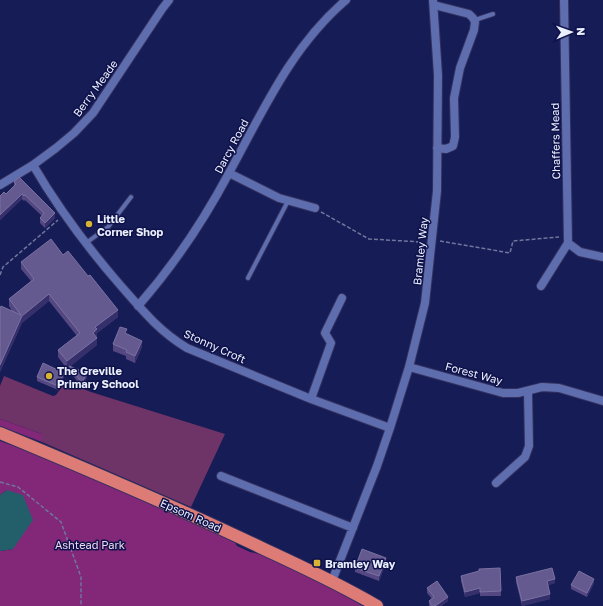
<svg xmlns="http://www.w3.org/2000/svg" width="603" height="606" font-family="'Golos Text',sans-serif">
  <style>
    .green { fill: #6e3367 }
    .forest { fill: #832779 }
    .water { fill: #235f6a }
    .lines { fill: none; stroke-linecap: round; stroke-linejoin: round }
    .service-casing { stroke: #343160; stroke-width: 6 }
    .minor-casing { stroke: #343160; stroke-width: 10 }
    .trunk-casing { stroke: #343160; stroke-width: 14 }
    .path { stroke: #70769c; stroke-width: 1.5; stroke-dasharray: 4 2; stroke-linecap: butt }
    .service { stroke: #5e6dad; stroke-width: 4 }
    .minor { stroke: #5e6dad; stroke-width: 8 }
    .trunk { stroke: #dd7c76; stroke-width: 12 }
    .wall { fill: #554882 }
    .shaded-wall { fill: #352f6b }
    .building { fill: #655a8f; stroke: #7a71a1 }
    .poi-dot { fill: #d8b434; stroke: #0e114a; stroke-width: 1.5 }
    .labels { text-anchor: middle; dominant-baseline: central; stroke-width: 3; stroke-linejoin: round; paint-order: stroke }
    .street-label { font-size: 11px; fill: #eaeffd; stroke: #0e114a }
    .poi-label { font-size: 11px; font-weight: bold; fill: #eaeffd; stroke: #0e114a; text-anchor: start }
    .park-label { font-size: 11px; fill: #f2d9ed; stroke: #0e114a }
  </style>
  <rect width="100%" height="100%" fill="#161c55"/>
  <path class="green" d="M 4,376 L 53,396 L 56,395 L 63,385 L 71,384 L 91,392 L 225,434 L 191,507 L 42,442 L 42,434 L 0,419 L 0,386 Z"/>
  <path class="forest" d="M 0,419 L 42,434 L 42,442 L 0,426 Z
    M 0,441 L 25,450 L 214,530 L 232,538 L 237,546 L 250,552 L 268,556 L 321,582 L 363,606 L 0,606 L 0,551 L 13,549 L 7,490 L 0,495 Z"/>
  <path class="water" d="M 7,490 L 23,495 L 33,520 L 13,549 L 0,551 L 0,495 Z"/>
  <g class="lines">
    <g class="service-casing">
      <path id="service" d="M 475,20 L 493,14
        M 86,243 L 108,227 L 131,197
        M 248,278 L 288,201"/>
    </g>
    <g class="minor-casing">
      <path id="minor" d="M 564,0 L 568,243 L 580,252 L 603,257
        M 434,5 L 469,14 L 473,18 L 475,22 L 474,30 L 460,68 L 454,98 L 455,137 L 453,146 L 446,149 L 437,148
        M 33,165 C 58,208 88,248 121,286 C 142,310 159,331 187,348 L 311,399 L 390,428
        M 229,173 L 279,198 L 315,208
        M 0,185 L 33,165 L 56,148 L 74,133 L 93,113 L 162,9 L 169,0
        M 541,286 L 568,243
        M 138,306 C 174,265 204,220 229,173 C 263,111 291,47 346,0
        M 409,367 L 503,393 L 518,393 L 542,387 L 559,388 L 603,401
        M 311,399 L 331,343 L 325,333 L 342,298
        M 221,476 L 353,528
        M 496,483 L 525,457 L 529,446 L 528,392
        M 332,581 L 377,466 L 390,428 L 409,367 L 425,303 L 437,191 L 438,75 L 433,0"/>
    </g>
    <g class="trunk-casing">
      <path id="trunk" d="M 0,433 C 89,470 179,508 266,550 C 303,567 341,585 377,606"/>
    </g>
    <path class="path" d="M 321,212 L 369,239 L 422,242
      M 440,241 L 510,253 L 513,241 L 559,237
      M 0,275 L 3,267 L 58,220
      M 0,482 L 18,487 L 61,522 L 81,577 L 81,606"/>
    <use href="#service" class="service"/>
    <use href="#minor" class="minor"/>
    <use href="#trunk" class="trunk"/>
  </g>
  <path class="wall" d="M 14,182 L 55,218 L 45,228 L 40,223 L 40,218 L 42,216 L 25,200 L 24,201 L 22,199 L 0,220 L 0,196 L 6,194 L 14,187 Z
    M 63,255 L 118,317 L 97,333 L 97,336 L 96,337 L 97,345 L 70,366 L 87,377 L 82,388 L 69,370 L 69,367 L 67,369 L 58,357 L 58,350 L 77,336 L 49,301 L 22,323 L 0,372 L 0,309 L 12,311 L 9,306 L 9,299 L 31,281 L 21,269 L 21,262 Z
    M 127,334 L 142,347 L 135,363 L 126,359 L 126,356 L 113,351 L 113,344 Z
    M 37,377 L 64,377 L 58,390 L 37,381 Z
    M 386,563 L 379,581 L 355,572 L 355,568 Z
    M 500,568 L 501,596 L 480,596 L 480,593 L 465,597 L 461,581 L 461,576 Z
    M 516,577 L 555,583 L 548,585 L 550,599 L 522,606 L 516,582 Z
    M 594,583 L 587,597 L 571,589 L 571,585 Z
    M 427,588 L 448,601 L 441,606 L 429,606 L 429,601 L 432,599 L 427,593 Z"/>
  <path class="shaded-wall" d="M 22,194 L 22,199 L 0,220 L 0,215 Z
    M 55,213 L 55,218 L 45,228 L 45,223 Z
    M 49,294 L 49,301 L 22,323 L 0,372 L 0,365 L 22,316 Z
    M 118,310 L 118,317 L 97,333 L 97,336 L 93,340 L 93,333 L 95,327 Z
    M 97,338 L 97,345 L 70,367 L 69,366 L 69,367 L 67,369 L 67,361 Z
    M 142,341 L 142,347 L 135,363 L 135,356 Z
    M 64,373 L 64,377 L 58,390 L 58,386 Z
    M 87,373 L 87,377 L 82,388 L 82,383 Z
    M 386,558 L 386,563 L 379,581 L 379,576 Z
    M 555,579 L 555,583 L 547,586 L 547,581 Z
    M 594,579 L 594,583 L 587,597 L 587,593 Z
    M 480,588 L 480,593 L 465,597 L 465,592 Z
    M 550,594 L 550,599 L 522,606 L 522,601 Z
    M 448,597 L 448,601 L 441,606 L 435,606 Z"/>
  <path class="building" d="M 19,177 L 55,213 L 45,223 L 40,218 L 44,213 L 25,195 L 24,196 L 22,194 L 0,215 L 0,196 L 4,192 L 6,194 L 16,184 L 14,182 Z
    M 51,239 L 63,255 L 68,251 L 88,276 L 90,275 L 118,310 L 95,327 L 97,329 L 93,333 L 97,338 L 67,361 L 58,350 L 80,333 L 49,294 L 22,316 L 0,365 L 0,309 L 1,306 L 21,315 L 9,299 L 34,279 L 21,262 Z
    M 120,327 L 127,329 L 125,333 L 142,341 L 135,356 L 126,352 L 127,350 L 113,344 Z
    M 43,363 L 64,373 L 58,386 L 37,377 Z
    M 69,366 L 87,373 L 82,383 Z
    M 362,549 L 386,558 L 379,576 L 355,568 Z
    M 500,568 L 501,591 L 480,592 L 480,588 L 465,592 L 461,576 L 479,571 L 479,569 Z
    M 552,568 L 555,579 L 547,581 L 550,594 L 522,601 L 516,577 Z
    M 579,571 L 594,579 L 587,593 L 571,585 Z
    M 437,581 L 448,597 L 435,606 L 432,606 L 429,601 L 434,597 L 427,588 Z"/>
  <g class="poi-dot">
    <circle cx="89" cy="224" r="4"/>
    <circle cx="49" cy="376" r="4"/>
    <rect x="313" y="559" width="8" height="8" rx="2"/>
  </g>
  <g class="labels">
    <g class="street-label">
      <text transform="translate(95 88) rotate(-54)">Berry Meade</text>
      <text transform="translate(555 141) rotate(-91)">Chaffers Mead</text>
      <text transform="translate(231 146) rotate(-62)">Darcy Road</text>
      <text transform="translate(420 251) rotate(-84)">Bramley Way</text>
      <text transform="translate(215 346) rotate(24)">Stonny Croft</text>
      <text transform="translate(474 373) rotate(15)">Forest Way</text>
      <text transform="translate(191 515) rotate(24)">Epsom Road</text>
    </g>
    <g class="poi-label">
      <text x="97" y="218">Little<tspan x="97" dy="13">Corner Shop</tspan></text>
      <text x="57" y="370">The Greville<tspan x="57" dy="13">Primary School</tspan></text>
      <text x="325" y="563">Bramley Way</text>
    </g>
    <g class="park-label">
      <text x="90" y="544">Ashtead Park</text>
    </g>
  </g>
  <g transform="translate(571 32) rotate(88)" stroke="#0e114a" stroke-width="3" paint-order="stroke">
  <path d="M0-3L7 15L0 10L-7 15Z" fill="#eaeffd"/>
  <text y="-6" font-size="11" font-weight="bold" text-anchor="middle" fill="#eaeffd">N</text>
  </g>
</svg>
